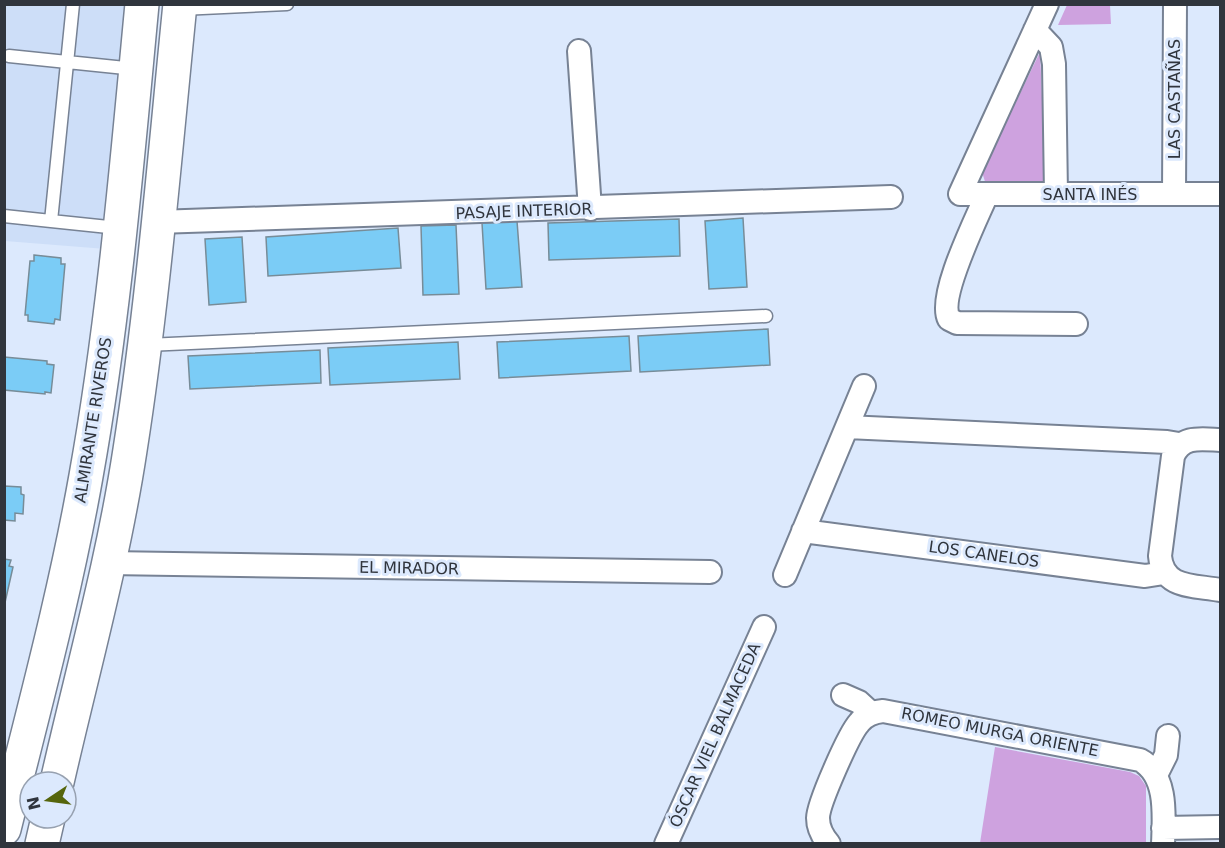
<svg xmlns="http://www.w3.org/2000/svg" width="1225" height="848" font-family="'DejaVu Sans',sans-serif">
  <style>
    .built { fill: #cddef8 }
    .green { fill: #cea2df }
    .building { fill: #7bccf6; stroke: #778c98; stroke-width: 1.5 }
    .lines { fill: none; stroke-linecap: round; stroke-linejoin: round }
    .lane-casing { stroke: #778294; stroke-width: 15 }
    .street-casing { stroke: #778294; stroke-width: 26 }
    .secondary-casing { stroke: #778294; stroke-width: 36 }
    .lane { stroke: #fff; stroke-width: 12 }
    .street { stroke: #fff; stroke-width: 22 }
    .secondary { stroke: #fff; stroke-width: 33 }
    .labels { text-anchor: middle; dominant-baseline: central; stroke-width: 6; stroke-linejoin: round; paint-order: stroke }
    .street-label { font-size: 16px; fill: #30353d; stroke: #dce9fd }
  </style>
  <rect width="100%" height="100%" fill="#dce9fd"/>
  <path class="built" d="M 4,5 L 131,5 L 106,249 L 5,241 Z"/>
  <path class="green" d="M 1067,5 L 1110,5 L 1111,24 L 1058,25 Z
    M 1040,52 L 1046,187 L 987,188 L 982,172 Z
    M 995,747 L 1130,772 L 1139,776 L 1146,786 L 1146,843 L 980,843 Z"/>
  <path class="building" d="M 743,218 L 747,287 L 709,289 L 705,221 Z
    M 679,219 L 680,256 L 549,260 L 548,223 Z
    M 517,221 L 522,287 L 486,289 L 482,223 Z
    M 456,225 L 459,294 L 423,295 L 421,226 Z
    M 398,228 L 401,268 L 268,276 L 266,237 Z
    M 242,237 L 246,302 L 209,305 L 205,239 Z
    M 34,255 L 61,258 L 61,264 L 65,264 L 60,320 L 55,319 L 54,324 L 28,321 L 28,315 L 25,315 L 30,261 L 34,261 Z
    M 768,329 L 770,365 L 640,372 L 638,336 Z
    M 629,336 L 631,371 L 499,378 L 497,342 Z
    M 458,342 L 460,379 L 330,385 L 328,348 Z
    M 320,350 L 321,383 L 190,389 L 188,356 Z
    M 4,357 L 47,361 L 47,364 L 54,365 L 51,393 L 45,392 L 45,394 L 4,390 Z
    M 4,486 L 21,487 L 21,494 L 24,495 L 23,514 L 15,513 L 15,521 L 4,520 Z
    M 4,559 L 11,560 L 9,566 L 13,567 L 4,607 Z"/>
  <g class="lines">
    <g class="lane-casing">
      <path id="lane" d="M 73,4 L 51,221 L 118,228
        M 181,9 L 287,4
        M 9,56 L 135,69
        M 4,216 L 51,221
        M 147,345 L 766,316"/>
    </g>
    <g class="street-casing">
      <path id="street" d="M 1047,4 L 960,194 L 1220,194
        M 1035,30 L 1051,47 L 1054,64 L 1056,194
        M 579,51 L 590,209
        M 987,194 C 977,218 937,297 949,319 L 957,323 L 1076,324
        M 1174,194 L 1175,4
        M 157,222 L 891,197
        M 847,427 L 1167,442 L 1179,444
        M 1220,440 C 1201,439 1182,435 1173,456 L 1160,556 C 1163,589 1194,585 1220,590
        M 803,531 L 1145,576 L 1164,573
        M 108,563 L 710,572
        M 785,575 L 864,386
        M 843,695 L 859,702 L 871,713
        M 1156,775 L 1166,755 L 1168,736
        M 1163,828 L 1220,827
        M 666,844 L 764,627
        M 829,844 C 823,837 818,828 818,818 C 818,804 849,734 859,723 C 865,715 873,712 883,711 L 1140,760 C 1168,775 1164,816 1163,844"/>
    </g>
    <g class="secondary-casing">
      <path id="secondary" d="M 57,782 C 82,672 113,562 130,450 C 153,303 165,153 180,4
        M 4,829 C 33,712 65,595 86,476 C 114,320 127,162 142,4
        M 42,844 L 48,818"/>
    </g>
    <use href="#lane" class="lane"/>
    <use href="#street" class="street"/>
    <use href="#secondary" class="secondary"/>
  </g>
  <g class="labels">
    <g class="street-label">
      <text transform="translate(1174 99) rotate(-90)">LAS CASTAÑAS</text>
      <text x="1090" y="194">SANTA INÉS</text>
      <text transform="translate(524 211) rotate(-2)">PASAJE INTERIOR</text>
      <text transform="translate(93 420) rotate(-81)">ALMIRANTE RIVEROS</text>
      <text transform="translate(984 554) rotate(8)">LOS CANELOS</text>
      <text transform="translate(409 568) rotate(1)">EL MIRADOR</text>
      <text transform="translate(1000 732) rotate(11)">ROMEO MURGA ORIENTE</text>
      <text transform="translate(715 735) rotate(-66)">ÓSCAR VIEL BALMACEDA</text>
    </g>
  </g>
  <rect width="1225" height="848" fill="none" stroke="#30353d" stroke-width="12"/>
  <g transform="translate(48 800) rotate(257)"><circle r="28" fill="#dce9fd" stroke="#97a1b0" stroke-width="1.5"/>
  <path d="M0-4.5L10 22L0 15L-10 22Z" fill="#55650c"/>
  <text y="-9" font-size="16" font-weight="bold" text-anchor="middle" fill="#30353d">N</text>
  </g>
</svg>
